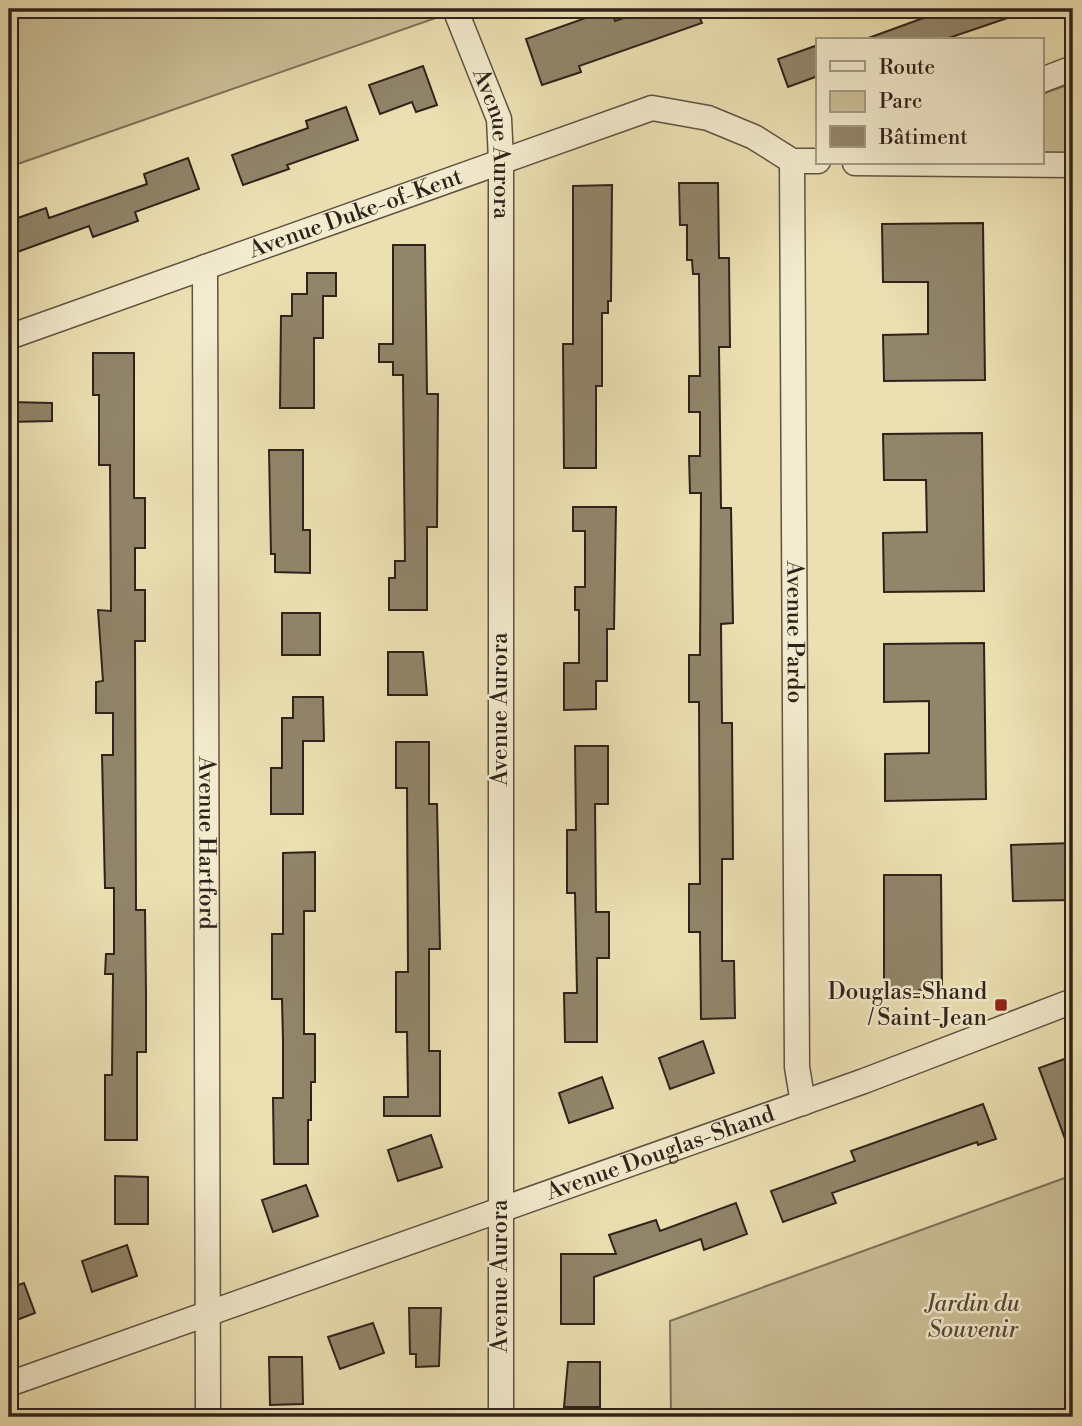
<svg xmlns="http://www.w3.org/2000/svg" width="1082" height="1426" font-family="'Libre Bodoni',serif">
  <style>
    .green { fill: #ccc099; stroke: #7e715a; stroke-width: 2 }
    .building { fill: #91856a; stroke: #2f221b; stroke-width: 2 }
    .lines { fill: none; stroke-linecap: round; stroke-linejoin: round }
    .minor-casing { stroke: #5e5241; stroke-width: 27 }
    .minor { stroke: #f3ebce; stroke-width: 24 }
    .poi-dot { fill: #8f2418; stroke: #f3ebce; stroke-width: 2.5 }
    .labels { text-anchor: middle; dominant-baseline: central; stroke-width: 5; stroke-linejoin: round; paint-order: stroke }
    .street-label { font-size: 23px; fill: #2f221b; stroke: #f3ebce }
    .poi-label { font-size: 23px; fill: #2f221b; stroke: #f3ebce; text-anchor: end }
    .park-label { font-size: 23px; font-style: italic; fill: #564a3a; stroke: #f3ebce }
  </style>
  <rect width="100%" height="100%" fill="#ece0b3"/>
  <filter id="stains"><feTurbulence type="fractalNoise" baseFrequency=".00286" numOctaves="4"/><feColorMatrix values="0 0 0 0 .2 0 0 0 0 .09 0 0 0 0 .02 0 0 0 .5 -.17"/></filter>
  <radialGradient id="worn" r=".72"><stop offset=".6" stop-color="#630" stop-opacity="0"/><stop offset="1" stop-color="#630" stop-opacity=".3"/></radialGradient>
  <path class="green" d="M 9,9 L 455,9 L 456,11 L 9,167 Z
    M 1073,83 L 1073,154 L 1042,154 L 1042,94 Z
    M 1073,1175 L 1073,1417 L 671,1417 L 670,1321 Z"/>
  <path class="building" d="M 611,9 L 615,21 L 651,9 L 696,9 L 702,23 L 579,66 L 581,72 L 542,85 L 526,39 Z
    M 948,9 L 1024,9 L 1025,12 L 943,40 L 863,40 Z
    M 818,45 L 818,76 L 788,87 L 778,59 Z
    M 423,66 L 437,105 L 416,112 L 412,102 L 380,114 L 369,85 Z
    M 346,107 L 358,140 L 287,165 L 289,169 L 243,185 L 232,155 L 308,128 L 306,121 Z
    M 188,158 L 199,189 L 135,212 L 138,221 L 93,237 L 89,226 L 9,255 L 9,221 L 46,208 L 49,218 L 147,184 L 144,174 Z
    M 679,183 L 718,183 L 719,258 L 729,258 L 730,347 L 719,347 L 720,426 L 721,508 L 731,508 L 733,623 L 721,624 L 722,723 L 732,723 L 733,859 L 722,859 L 722,961 L 734,961 L 735,1018 L 701,1019 L 700,932 L 689,932 L 689,884 L 700,884 L 699,702 L 689,702 L 689,655 L 700,655 L 701,493 L 690,493 L 689,456 L 700,456 L 700,412 L 689,412 L 689,376 L 700,376 L 699,274 L 693,274 L 692,260 L 687,260 L 687,225 L 680,225 Z
    M 612,185 L 611,301 L 608,301 L 608,313 L 602,313 L 602,386 L 596,386 L 596,468 L 564,468 L 563,344 L 573,344 L 573,186 Z
    M 983,223 L 985,380 L 884,381 L 883,335 L 928,334 L 928,282 L 883,282 L 882,224 Z
    M 393,245 L 425,245 L 427,394 L 438,394 L 437,527 L 427,527 L 427,610 L 389,610 L 389,578 L 395,578 L 395,561 L 405,561 L 403,375 L 393,375 L 393,362 L 379,362 L 379,344 L 393,344 Z
    M 307,273 L 336,273 L 336,296 L 323,296 L 323,338 L 314,338 L 314,408 L 280,408 L 281,316 L 292,316 L 292,294 L 307,294 Z
    M 93,353 L 134,353 L 134,498 L 145,498 L 145,548 L 135,548 L 135,590 L 145,590 L 145,641 L 135,641 L 136,910 L 145,910 L 146,992 L 146,1052 L 137,1052 L 137,1140 L 105,1140 L 105,1075 L 112,1075 L 113,974 L 105,974 L 106,954 L 114,954 L 114,888 L 105,888 L 102,755 L 113,755 L 113,713 L 96,713 L 96,682 L 103,681 L 98,610 L 111,611 L 110,465 L 99,465 L 99,395 L 93,395 Z
    M 9,402 L 52,403 L 52,421 L 9,422 Z
    M 982,433 L 984,591 L 884,592 L 883,533 L 927,532 L 926,480 L 884,480 L 883,434 Z
    M 269,450 L 303,450 L 303,530 L 310,530 L 310,573 L 275,572 L 275,554 L 271,554 Z
    M 573,507 L 616,507 L 614,629 L 607,629 L 607,681 L 596,681 L 596,709 L 564,710 L 564,663 L 579,663 L 579,610 L 575,610 L 575,587 L 585,587 L 585,531 L 573,531 Z
    M 282,613 L 320,613 L 320,655 L 282,655 Z
    M 984,643 L 986,799 L 885,801 L 885,754 L 929,753 L 929,701 L 884,702 L 884,644 Z
    M 388,652 L 423,652 L 427,695 L 388,695 Z
    M 293,697 L 323,697 L 324,741 L 303,741 L 303,814 L 271,814 L 271,768 L 282,768 L 282,718 L 293,718 Z
    M 396,742 L 429,742 L 429,804 L 437,804 L 440,949 L 429,949 L 429,1051 L 440,1051 L 440,1116 L 384,1116 L 384,1097 L 408,1097 L 407,1032 L 396,1032 L 396,972 L 408,972 L 407,788 L 396,788 Z
    M 575,746 L 608,746 L 608,804 L 595,804 L 596,912 L 609,912 L 609,958 L 597,958 L 597,1042 L 565,1042 L 564,993 L 577,993 L 575,893 L 567,893 L 567,830 L 576,830 Z
    M 1073,843 L 1073,900 L 1013,901 L 1011,845 Z
    M 315,852 L 315,911 L 304,911 L 304,1034 L 315,1034 L 315,1082 L 311,1082 L 311,1120 L 308,1120 L 308,1164 L 274,1164 L 273,1098 L 283,1098 L 283,1041 L 282,999 L 272,999 L 272,934 L 283,934 L 283,853 Z
    M 884,875 L 941,875 L 942,990 L 919,990 L 919,997 L 884,997 Z
    M 703,1041 L 714,1073 L 670,1089 L 659,1058 Z
    M 1073,1056 L 1073,1154 L 1071,1155 L 1039,1068 Z
    M 602,1077 L 613,1108 L 569,1123 L 559,1093 Z
    M 983,1104 L 996,1139 L 978,1145 L 977,1142 L 832,1193 L 836,1203 L 783,1222 L 771,1191 L 855,1161 L 851,1151 Z
    M 431,1135 L 442,1167 L 398,1181 L 388,1150 Z
    M 115,1176 L 148,1177 L 148,1224 L 115,1224 Z
    M 306,1185 L 318,1216 L 273,1232 L 262,1200 Z
    M 736,1203 L 747,1234 L 704,1250 L 701,1239 L 594,1277 L 594,1324 L 561,1324 L 561,1254 L 616,1254 L 609,1235 L 656,1220 L 660,1231 Z
    M 127,1245 L 137,1276 L 92,1292 L 82,1261 Z
    M 24,1283 L 35,1313 L 9,1323 L 9,1288 Z
    M 409,1308 L 441,1308 L 439,1366 L 416,1367 L 416,1354 L 410,1354 Z
    M 373,1323 L 384,1353 L 340,1369 L 328,1337 Z
    M 269,1357 L 302,1357 L 303,1404 L 270,1405 Z
    M 568,1362 L 600,1362 L 600,1407 L 564,1407 Z"/>
  <g class="lines">
    <g class="minor-casing">
      <g id="minor">
        <path id="s1" d="M 455,9 L 499,119 L 501,160 L 501,1417"/>
        <path d="M 1042,80 L 1073,68"/>
        <path id="s2" d="M 792,161 L 797,1067 L 803,1103"/>
        <path d="M 855,163 L 1073,165"/>
        <path id="s3" d="M 205,267 L 208,1417"/>
        <path id="s4" d="M 9,337 L 652,108 L 708,118 L 754,137 L 792,161 L 818,161"/>
        <path id="s5" d="M 9,1384 L 864,1081 L 1073,1001"/>
      </g>
    </g>
    <use href="#minor" class="minor"/>
  </g>
  <rect class="poi-dot" x="994" y="998" width="14" height="14" rx="3.5"/>
  <g class="labels">
    <g class="street-label">
      <text stroke="none"><textPath href="#s1" startOffset="142">Avenue Aurora</textPath></text>
      <text stroke="none"><textPath href="#s4" startOffset="368">Avenue Duke-of-Kent</textPath></text>
      <text stroke="none"><textPath href="#s2" startOffset="471">Avenue Pardo</textPath></text>
      <text transform="translate(500 709) rotate(-90)">Avenue Aurora</text>
      <text stroke="none"><textPath href="#s3" startOffset="576">Avenue Hartford</textPath></text>
      <text stroke="none"><textPath href="#s5" startOffset="691">Avenue Douglas-Shand</textPath></text>
      <text transform="translate(500 1276) rotate(-90)">Avenue Aurora</text>
    </g>
    <g class="poi-label">
      <text x="987" y="992">Douglas-Shand<tspan x="987" dy="26">/ Saint-Jean</tspan></text>
    </g>
    <g class="park-label">
      <text x="973" y="1304">Jardin du<tspan x="973" dy="26">Souvenir</tspan></text>
    </g>
  </g>
  <rect width="1082" height="1426" fill="none" stroke="#ece0b3" stroke-width="35"/>
  <rect x="10" y="10" width="1061" height="1405" fill="none" stroke="#2f221b" stroke-width="3.5"/>
  <rect x="18" y="18" width="1047" height="1391" fill="none" stroke="#2f221b" stroke-width="2"/>
  <rect x="816" y="38" width="228" height="126" fill="#f3ebce" stroke="#a59b86" stroke-width="2"/>
  <rect x="830" y="61" width="35" height="10" fill="#f3ebce" stroke="#a59b86" stroke-width="2"/>
  <text x="879" y="74" font-size="21" fill="#2f221b">Route</text>
  <rect x="830" y="91" width="35" height="21" fill="#ccc099" stroke="#a59b86" stroke-width="2"/>
  <text x="879" y="108" font-size="21" fill="#2f221b">Parc</text>
  <rect x="830" y="126" width="35" height="21" fill="#91856a" stroke="#a59b86" stroke-width="2"/>
  <text x="879" y="144" font-size="21" fill="#2f221b">Bâtiment</text>
  <rect width="100%" height="100%" filter="url(#stains)"/>
  <rect width="100%" height="100%" fill="url(#worn)"/>
</svg>
